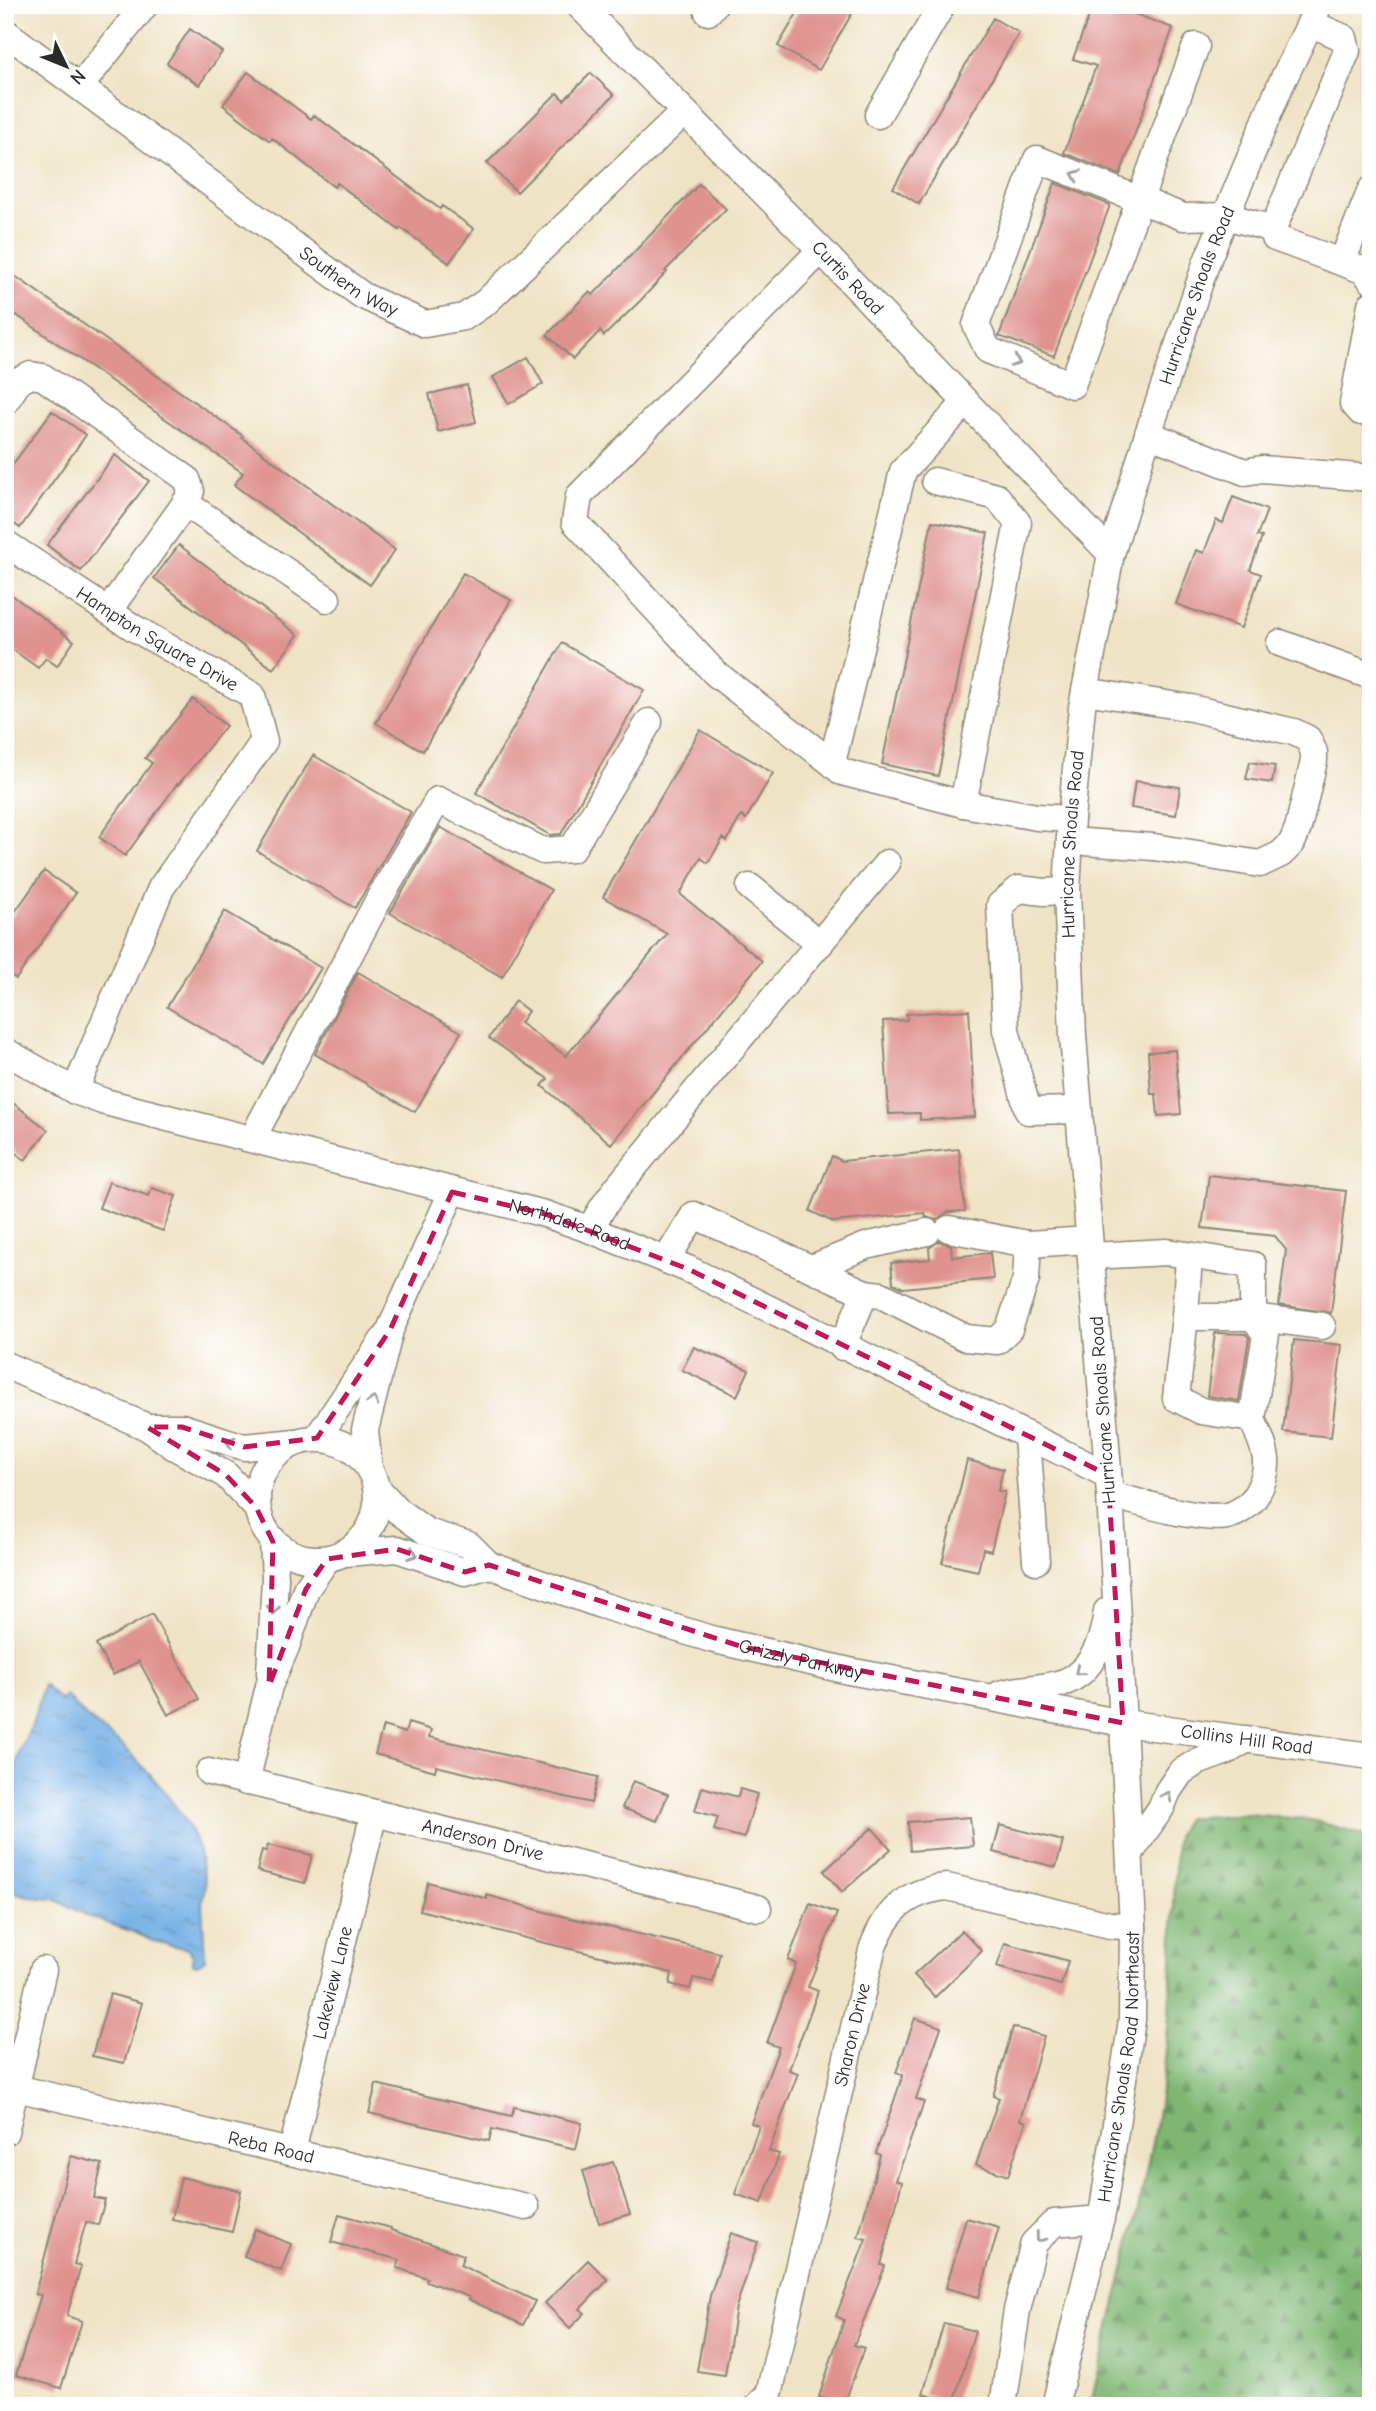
<svg xmlns="http://www.w3.org/2000/svg" width="1376" height="2411" font-family="'Comic Neue',sans-serif">
  <style>
    .forest { fill: url(#forest-firs); stroke: #54704e; stroke-width: 2 }
    .water { fill: url(#water-ripples); stroke: #4f6d88; stroke-width: 2 }
    .building { fill: #df928e }
    .lines { fill: none; stroke-linecap: round; stroke-linejoin: round }
    .minor-casing { stroke: #8d8778; stroke-width: 29 }
    .minor { stroke: #fff; stroke-width: 26 }
    .oneway { stroke: #a0a0a0 }
    .marked { fill: none; stroke: #c2185b; stroke-width: 5; stroke-dasharray: 14 9; stroke-linejoin: round }
    .labels { text-anchor: middle; dominant-baseline: central; stroke-width: 6; stroke-linejoin: round; paint-order: stroke }
    .street-label { font-size: 19px; fill: #2b2b2b; stroke: #fff }
  </style>
  <defs>
    <pattern id="forest-firs" width="22" height="20" patternUnits="userSpaceOnUse" patternTransform="scale(1.75)"><rect width="22" height="20" fill="#7eb672"/><path d="M5 1l3.5 6h-7zM16 11l3.5 6h-7z" fill="#67945e"/></pattern>
    <pattern id="water-ripples" width="26" height="14" patternUnits="userSpaceOnUse" patternTransform="scale(1.75)"><rect width="26" height="14" fill="#73afe5"/><path d="M2 4q2-2 4 0t4 0M15 11q2-2 4 0t4 0" fill="none" stroke="#5f8fba"/></pattern>
  </defs>
  <rect width="100%" height="100%" fill="#fff"/>
  <filter id="ink" filterUnits="userSpaceOnUse"><feTurbulence type="fractalNoise" baseFrequency=".0143" numOctaves="2"/><feDisplacementMap in="SourceGraphic" scale="14" xChannelSelector="R" yChannelSelector="G"/><feConvolveMatrix kernelMatrix="1 2 1 2 8 2 1 2 1" color-interpolation-filters="sRGB"/></filter>
  <filter id="wash" filterUnits="userSpaceOnUse"><feTurbulence type="fractalNoise" baseFrequency=".00686" numOctaves="4" result="noise"/><feDisplacementMap in="SourceGraphic" scale="28" xChannelSelector="R" yChannelSelector="G"/><feGaussianBlur stdDeviation="1.57" result="paint"/><feColorMatrix in="noise" values="0 0 0 0 0 0 0 0 0 0 0 0 0 0 0 0 0 1.4 0 .05"/><feComposite in="paint" operator="in"/></filter>
  <g filter="url(#wash)">
    <rect width="100%" height="100%" fill="#efe3c5"/>
    <path class="forest" d="M 1247,1814 L 1312,1820 L 1371,1837 L 1371,2406 L 1090,2406 C 1115,2304 1143,2202 1160,2098 C 1173,2012 1173,1924 1176,1837 L 1186,1818 Z"/>
    <path class="water" d="M 44,1685 L 61,1701 L 66,1696 L 85,1716 L 123,1746 L 150,1774 L 182,1815 L 190,1829 L 198,1847 L 205,1884 L 202,1903 L 205,1960 L 198,1965 L 193,1964 L 193,1956 L 188,1949 L 153,1941 L 134,1932 L 92,1918 L 54,1899 L 31,1897 L 5,1889 L 5,1807 L 21,1748 L 32,1725 Z"/>
    <g id="blocks">
      <path class="building" d="M 802,5 L 857,5 L 819,70 L 778,46 Z
        M 1093,5 L 1110,5 L 1173,28 L 1120,175 L 1064,153 L 1096,66 L 1073,59 Z
        M 993,18 L 1019,33 L 919,204 L 893,188 Z
        M 190,29 L 222,52 L 199,85 L 167,63 Z
        M 248,72 L 311,119 L 314,115 L 440,209 L 442,206 L 474,229 L 449,263 L 401,228 L 399,230 L 337,183 L 334,187 L 272,138 L 270,141 L 223,105 Z
        M 591,73 L 614,95 L 517,192 L 487,163 L 557,93 L 564,100 Z
        M 1055,183 L 1110,205 L 1054,356 L 999,336 Z
        M 699,184 L 726,209 L 665,271 L 667,272 L 640,301 L 604,336 L 600,331 L 573,359 L 547,335 L 589,292 L 593,295 Z
        M 5,269 L 243,436 L 242,438 L 395,550 L 370,585 L 234,485 L 243,473 L 5,307 Z
        M 528,357 L 543,384 L 509,404 L 493,377 Z
        M 467,385 L 476,422 L 438,432 L 429,394 Z
        M 52,411 L 86,435 L 20,528 L 5,517 L 5,475 Z
        M 115,455 L 149,481 L 81,571 L 47,545 Z
        M 1233,497 L 1267,510 L 1257,536 L 1262,537 L 1250,570 L 1261,574 L 1241,628 L 1176,604 L 1196,550 L 1204,553 L 1216,520 L 1223,523 Z
        M 932,521 L 988,533 L 938,776 L 882,764 Z
        M 179,545 L 298,635 L 273,669 L 154,578 Z
        M 463,573 L 511,600 L 423,751 L 376,723 Z
        M 5,590 L 74,641 L 57,666 L 46,658 L 38,668 L 5,644 Z
        M 562,643 L 644,690 L 561,834 L 550,835 L 476,793 Z
        M 193,699 L 226,726 L 178,785 L 177,784 L 125,856 L 99,837 L 152,763 L 145,758 Z
        M 700,730 L 773,773 L 746,819 L 741,816 L 727,841 L 723,838 L 708,863 L 701,858 L 680,894 L 762,961 L 611,1144 L 542,1086 L 548,1079 L 489,1038 L 515,1001 L 528,1011 L 520,1023 L 566,1056 L 667,934 L 603,897 Z
        M 313,755 L 411,812 L 355,908 L 257,851 Z
        M 1250,762 L 1275,766 L 1272,783 L 1246,779 Z
        M 1135,781 L 1180,787 L 1176,815 L 1131,808 Z
        M 440,827 L 551,890 L 502,977 L 390,913 Z
        M 44,871 L 76,893 L 16,979 L 5,971 L 5,926 Z
        M 225,911 L 321,968 L 263,1064 L 167,1007 Z
        M 358,972 L 461,1032 L 415,1112 L 315,1054 Z
        M 969,1010 L 975,1117 L 920,1120 L 920,1113 L 889,1114 L 883,1021 L 907,1020 L 906,1014 Z
        M 1175,1050 L 1181,1114 L 1158,1116 L 1156,1094 L 1151,1094 L 1148,1052 Z
        M 13,1103 L 48,1130 L 25,1160 L 5,1145 L 5,1114 Z
        M 959,1149 L 965,1211 L 948,1212 L 936,1220 L 926,1217 L 925,1213 L 833,1222 L 810,1211 L 832,1156 L 842,1161 Z
        M 1209,1175 L 1346,1191 L 1331,1313 L 1279,1305 L 1286,1250 L 1275,1236 L 1202,1228 Z
        M 109,1182 L 149,1196 L 152,1188 L 176,1196 L 163,1231 L 99,1208 Z
        M 939,1241 L 951,1245 L 952,1257 L 990,1253 L 993,1279 L 903,1288 L 893,1283 L 891,1263 L 930,1259 L 929,1248 Z
        M 1215,1333 L 1246,1334 L 1249,1338 L 1239,1401 L 1207,1396 Z
        M 1294,1340 L 1342,1345 L 1331,1437 L 1283,1432 Z
        M 694,1347 L 749,1370 L 737,1396 L 682,1370 Z
        M 967,1460 L 1003,1469 L 998,1491 L 1005,1492 L 991,1551 L 983,1549 L 978,1571 L 942,1563 Z
        M 152,1614 L 199,1699 L 168,1715 L 139,1661 L 113,1675 L 96,1645 Z
        M 408,1723 L 431,1730 L 429,1737 L 598,1777 L 591,1803 L 436,1766 L 435,1771 L 375,1754 L 383,1726 L 405,1733 Z
        M 633,1781 L 668,1794 L 657,1821 L 622,1808 Z
        M 702,1787 L 738,1797 L 740,1789 L 757,1794 L 744,1838 L 714,1830 L 718,1817 L 695,1811 Z
        M 970,1817 L 973,1846 L 910,1851 L 908,1822 Z
        M 1000,1825 L 1063,1841 L 1056,1867 L 993,1852 Z
        M 872,1828 L 891,1849 L 842,1892 L 824,1871 Z
        M 268,1845 L 312,1855 L 305,1883 L 257,1871 L 262,1850 L 266,1851 Z
        M 428,1882 L 487,1899 L 487,1895 L 545,1912 L 720,1953 L 713,1982 L 693,1978 L 690,1989 L 670,1984 L 672,1973 L 537,1941 L 420,1910 Z
        M 810,1903 L 837,1913 L 808,1987 L 818,1991 L 789,2070 L 798,2073 L 769,2151 L 779,2154 L 762,2203 L 735,2194 L 759,2126 L 751,2123 L 779,2047 L 767,2043 L 796,1964 L 788,1960 Z
        M 962,1930 L 982,1951 L 935,1997 L 914,1975 Z
        M 1005,1943 L 1068,1961 L 1061,1985 L 997,1967 Z
        M 110,1994 L 142,2003 L 124,2063 L 92,2056 Z
        M 915,2018 L 941,2027 L 916,2099 L 924,2102 L 896,2180 L 902,2182 L 881,2265 L 885,2266 L 854,2345 L 864,2348 L 844,2405 L 819,2397 L 844,2320 L 836,2316 L 866,2239 L 858,2237 L 880,2155 L 876,2153 L 903,2075 L 896,2073 Z
        M 1013,2027 L 1044,2036 L 1020,2120 L 1026,2122 L 1008,2176 L 976,2165 L 999,2098 L 993,2096 Z
        M 376,2084 L 511,2116 L 514,2107 L 582,2123 L 576,2149 L 492,2129 L 489,2141 L 369,2113 Z
        M 71,2156 L 102,2164 L 94,2198 L 105,2200 L 98,2225 L 86,2222 L 74,2264 L 81,2266 L 67,2316 L 82,2321 L 61,2388 L 16,2375 L 41,2295 L 35,2294 Z
        M 613,2162 L 630,2214 L 599,2223 L 583,2171 Z
        M 181,2177 L 241,2191 L 232,2232 L 172,2219 Z
        M 339,2214 L 391,2228 L 391,2230 L 464,2255 L 460,2265 L 535,2301 L 523,2325 L 468,2299 L 469,2297 L 426,2281 L 427,2278 L 397,2268 L 400,2260 L 331,2242 Z
        M 966,2218 L 999,2227 L 979,2297 L 946,2288 Z
        M 255,2229 L 291,2244 L 281,2271 L 244,2256 Z
        M 731,2233 L 758,2242 L 736,2307 L 725,2375 L 697,2371 L 710,2296 Z
        M 588,2260 L 608,2280 L 580,2309 L 585,2313 L 570,2328 L 545,2303 Z
        M 944,2323 L 975,2331 L 954,2403 L 923,2394 Z"/>
    </g>
  </g>
  <g filter="url(#ink)">
    <use href="#blocks" fill-opacity="0" stroke="#8d8778" stroke-width="2"/>
    <g class="lines">
      <g class="minor-casing">
        <g id="minor">
          <path id="s1" d="M 579,5 L 821,250 L 1111,554"/>
          <path d="M 708,12 L 714,5"/>
          <path d="M 1310,23 L 1344,38 L 1347,51 L 1273,229 L 1275,238 L 1365,271 L 1371,280"/>
          <path id="s2" d="M 5,32 L 363,296 L 425,324 L 464,317 L 486,302 L 683,113"/>
          <path d="M 1196,46 L 1072,385 L 988,350 L 976,325 L 1037,159 L 1183,217 L 1226,216 L 1273,229"/>
          <path d="M 81,85 L 145,5"/>
          <path d="M 878,115 L 942,5"/>
          <path d="M 821,250 L 579,496 L 575,522 L 715,673 L 832,763"/>
          <path d="M 1342,262 L 1371,190"/>
          <path d="M 1371,305 L 1353,403 L 1361,412 L 1371,408"/>
          <path d="M 5,402 L 19,381 L 31,375 L 43,377 L 187,479 L 191,491 L 187,501 L 108,611"/>
          <path d="M 1148,434 L 1245,472 L 1262,469 L 1371,478"/>
          <path d="M 935,481 L 997,497 L 1018,523 L 963,804 L 842,772 L 832,763 L 903,471 L 966,402"/>
          <path d="M 185,503 L 327,599"/>
          <path id="s3" d="M 5,543 L 134,628 L 252,695 L 264,741 L 161,888 L 75,1091"/>
          <path d="M 1280,643 L 1371,676"/>
          <path d="M 963,804 L 1037,817 L 1071,819"/>
          <path d="M 1070,841 L 1154,847 L 1260,864 L 1281,854 L 1292,843 L 1298,828 L 1314,761 L 1314,752 L 1308,739 L 1294,732 L 1191,708 L 1085,691"/>
          <path d="M 750,887 L 820,944"/>
          <path d="M 1067,891 L 1044,892 L 1019,889 L 1000,905 L 1006,1030 L 1028,1111 L 1079,1110"/>
          <path id="s4" d="M 5,1051 L 75,1091 L 105,1102 L 545,1214 L 591,1230 L 688,1269 L 1108,1475"/>
          <path d="M 254,1139 L 260,1124 L 379,899 L 438,800 L 543,851 L 572,849 L 649,722"/>
          <path d="M 949,1229 L 1028,1244"/>
          <path d="M 591,1230 C 600,1203 639,1163 657,1139 C 732,1046 810,955 887,863"/>
          <path d="M 1091,1256 L 1167,1252 L 1253,1265 L 1253,1317 L 1185,1317 L 1176,1398 L 1201,1411 L 1252,1419 C 1265,1449 1274,1464 1256,1495 C 1252,1503 1240,1512 1231,1515 C 1204,1523 1139,1502 1110,1495"/>
          <path d="M 666,1260 L 694,1215 L 865,1293"/>
          <path d="M 812,1268 L 866,1246 L 927,1232"/>
          <path d="M 1185,1317 L 1189,1257"/>
          <path d="M 1253,1317 L 1322,1326"/>
          <path d="M 842,1347 L 865,1293 L 881,1295 L 966,1338 L 997,1341 L 1009,1329 L 1026,1279 L 1028,1244 L 1089,1240"/>
          <path d="M 5,1365 L 147,1427 L 173,1446 L 226,1475 L 256,1507"/>
          <path d="M 1252,1419 L 1266,1334 L 1253,1317"/>
          <path d="M 147,1427 L 182,1427 L 244,1447 L 296,1442"/>
          <path d="M 1027,1437 L 1036,1561"/>
          <path d="M 317,1438 L 383,1340"/>
          <circle cx="317" cy="1499" r="60"/>
          <path d="M 369,1468 L 365,1430 L 390,1330 L 452,1192"/>
          <path id="s5" d="M 376,1487 L 398,1511 L 427,1532 L 469,1545 L 489,1565 L 601,1605 L 711,1639 L 849,1671 L 1123,1723 L 1371,1756"/>
          <path d="M 345,1553 L 397,1549 L 465,1572 L 489,1565"/>
          <path d="M 270,1673 L 275,1578 L 273,1542"/>
          <path d="M 1000,1694 C 1018,1689 1035,1689 1054,1685 C 1091,1678 1103,1643 1107,1611"/>
          <path id="s6" d="M 209,1772 L 758,1908"/>
          <path d="M 246,1782 L 269,1686 L 286,1647 L 306,1589 L 327,1559"/>
          <path d="M 1130,1853 L 1161,1808 L 1168,1791 L 1181,1772 L 1197,1762 L 1227,1751 L 1247,1739"/>
          <path id="s7" d="M 16,2088 L 526,2207"/>
          <path d="M 5,2132 L 43,1970"/>
          <path id="s8" d="M 292,2151 L 374,1813"/>
          <path id="s9" d="M 758,2406 L 769,2394 L 872,1950 C 885,1912 906,1891 947,1887 L 1110,1925 L 1133,1927"/>
          <path d="M 1003,2406 L 1017,2310 L 1034,2243 L 1054,2223 L 1101,2219"/>
          <path id="s10" d="M 1055,2406 L 1103,2209 L 1132,2020 L 1133,1927 L 1123,1723 L 1110,1495 L 1073,1036 L 1067,891 L 1071,819 L 1082,707 L 1111,554 L 1148,434 L 1207,261 L 1280,86 L 1319,5"/>
        </g>
      </g>
      <use href="#minor" class="minor"/>
    </g>
    <defs><path id="oneway-chevron" d="M-2-3.5L2.5 0L-2 3.5" fill="none" stroke-width="1.6" stroke-linecap="round" stroke-linejoin="round" transform="scale(1.75)"/></defs>
    <g class="oneway">
      <use href="#oneway-chevron" transform="translate(1076 175) rotate(-158)"/>
      <use href="#oneway-chevron" transform="translate(1016 362) rotate(22)"/>
      <use href="#oneway-chevron" transform="translate(373 1401) rotate(-75)"/>
      <use href="#oneway-chevron" transform="translate(230 1442) rotate(-163)"/>
      <use href="#oneway-chevron" transform="translate(413 1554) rotate(18)"/>
      <use href="#oneway-chevron" transform="translate(273 1610) rotate(95)"/>
      <use href="#oneway-chevron" transform="translate(1079 1671) rotate(141)"/>
      <use href="#oneway-chevron" transform="translate(1167 1796) rotate(-63)"/>
      <use href="#oneway-chevron" transform="translate(1040 2238) rotate(128)"/>
    </g>
  </g>
  <path class="marked" d="M 452,1192 L 545,1214 L 688,1269 L 1108,1475 L 1123,1723 L 743,1647 L 489,1565 L 465,1572 L 397,1549 L 327,1559 L 306,1589 L 269,1686 L 273,1542 L 256,1507 L 226,1475 L 147,1427 L 182,1427 L 244,1447 L 317,1438 L 390,1330 Z"/>
  <g class="labels">
    <g class="street-label">
      <text stroke="none"><textPath href="#s1" startOffset="383">Curtis Road</textPath></text>
      <text stroke="none"><textPath href="#s2" startOffset="425">Southern Way</textPath></text>
      <text stroke="none"><textPath href="#s10" startOffset="2138">Hurricane Shoals Road</textPath></text>
      <text stroke="none"><textPath href="#s3" startOffset="180">Hampton Square Drive</textPath></text>
      <text stroke="none"><textPath href="#s10" startOffset="1572">Hurricane Shoals Road</textPath></text>
      <text stroke="none"><textPath href="#s4" startOffset="593">Northdale Road</textPath></text>
      <text transform="translate(1103 1410) rotate(-94)">Hurricane Shoals Road</text>
      <text stroke="none"><textPath href="#s5" startOffset="467">Grizzly Parkway</textPath></text>
      <text stroke="none"><textPath href="#s5" startOffset="920">Collins Hill Road</textPath></text>
      <text stroke="none"><textPath href="#s6" startOffset="282">Anderson Drive</textPath></text>
      <text stroke="none"><textPath href="#s8" startOffset="173">Lakeview Lane</textPath></text>
      <text stroke="none"><textPath href="#s9" startOffset="385">Sharon Drive</textPath></text>
      <text stroke="none"><textPath href="#s10" startOffset="346">Hurricane Shoals Road Northeast</textPath></text>
      <text stroke="none"><textPath href="#s7" startOffset="262">Reba Road</textPath></text>
    </g>
  </g>
  <rect width="1376" height="2411" fill="none" stroke="#fff" stroke-width="28"/>
  <g transform="translate(66 66) rotate(133)" stroke="#ffffff" stroke-width="5" paint-order="stroke">
  <path d="M0-5L12 26L0 18L-12 26Z" fill="#2b2b2b"/>
  <text y="-10" font-size="19" font-weight="bold" text-anchor="middle" fill="#2b2b2b">N</text>
  </g>
</svg>
